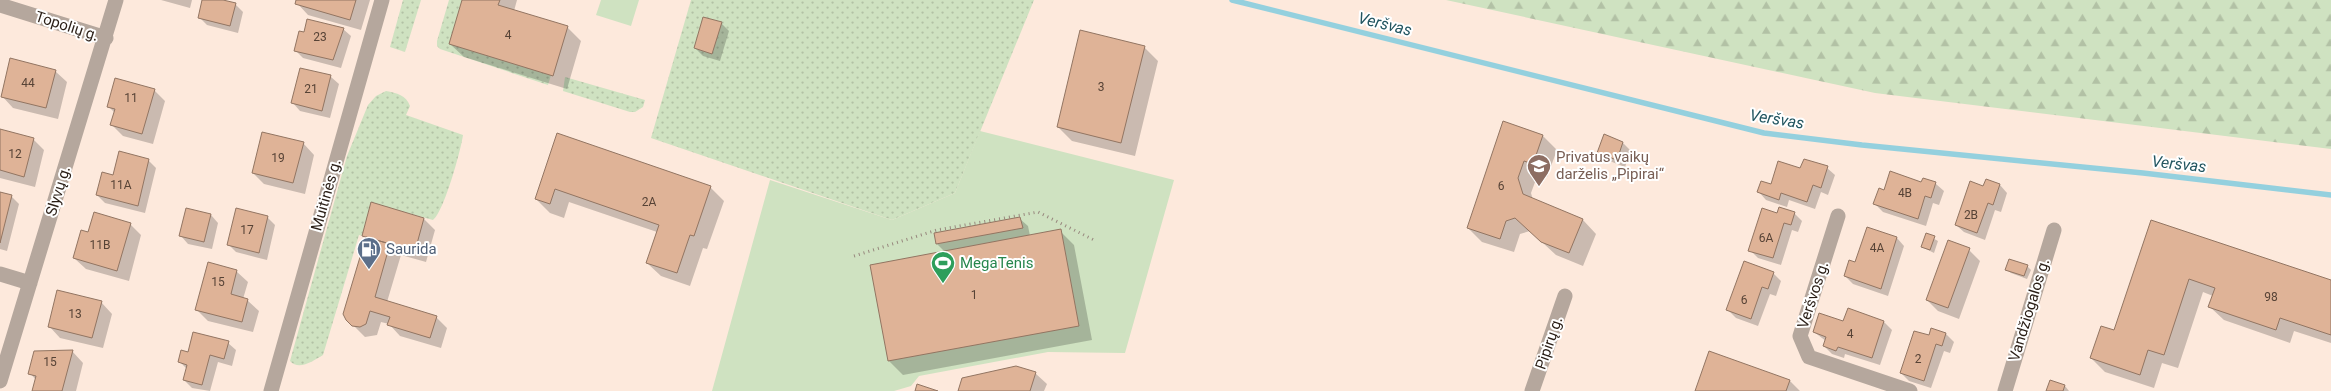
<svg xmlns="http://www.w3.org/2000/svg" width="2331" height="391" font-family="Roboto,sans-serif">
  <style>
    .grass { fill: url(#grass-dots) }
    .forest { fill: url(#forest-firs) }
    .pitch { fill: #cfe2c1 }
    .shadow { fill: #0003 }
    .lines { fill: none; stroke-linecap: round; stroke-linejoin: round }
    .stream { stroke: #94d0de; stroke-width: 5.5 }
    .building { fill: #dfb397; stroke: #927562 }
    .path { stroke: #97877d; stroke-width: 3; stroke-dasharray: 1 4; stroke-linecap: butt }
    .minor { stroke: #b5a79d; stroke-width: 15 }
    .labels { text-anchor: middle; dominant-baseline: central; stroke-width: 4; stroke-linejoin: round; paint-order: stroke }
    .number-label { font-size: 12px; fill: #574336 }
    .street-label { font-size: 15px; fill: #2a1e16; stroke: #fff }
    .education-label { font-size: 15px; fill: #785e54; stroke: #fff; text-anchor: start }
    .service-label { font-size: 15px; fill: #4e5e75; stroke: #fff; text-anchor: start }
    .leisure-label { font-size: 15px; fill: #27864d; stroke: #fff; text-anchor: start }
    .water-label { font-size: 16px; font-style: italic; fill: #225560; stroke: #fff }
  </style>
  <defs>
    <pattern id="grass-dots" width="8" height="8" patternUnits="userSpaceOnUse" patternTransform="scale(1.25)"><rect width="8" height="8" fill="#cfe2c1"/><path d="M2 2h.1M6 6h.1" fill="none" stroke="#b2c1a5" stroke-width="1.8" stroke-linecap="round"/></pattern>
    <pattern id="forest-firs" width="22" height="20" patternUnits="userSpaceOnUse" patternTransform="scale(1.25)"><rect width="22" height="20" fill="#cfe2c1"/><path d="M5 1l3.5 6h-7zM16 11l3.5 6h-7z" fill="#b2c1a5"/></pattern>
  </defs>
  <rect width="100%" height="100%" fill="#fde9dc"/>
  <path class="grass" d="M 403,0 L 421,0 L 405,52 L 390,47 Z
    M 449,0 L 462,0 L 551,75 L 548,85 L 440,49 L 437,46 L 437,41 Z
    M 691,0 L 1034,0 L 955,193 L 892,220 L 651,138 Z
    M 565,77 L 645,100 L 643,107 L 635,112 L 630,112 L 563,91 Z
    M 386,91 C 397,93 406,95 410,106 L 406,115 L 463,135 C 461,150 444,212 433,220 L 371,203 L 362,236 L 359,235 L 323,355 C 313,361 299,371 290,361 L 347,156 L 368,105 L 376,96 Z"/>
  <path class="forest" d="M 1446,0 L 2331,0 L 2331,149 L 1875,93 Z"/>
  <path class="pitch" d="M 601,0 L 639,0 L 631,26 L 596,15 Z
    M 980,131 L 1174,180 L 1125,353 L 1048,352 L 919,376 L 911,386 L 894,391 L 712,391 L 770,180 L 892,220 L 955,193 Z"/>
  <path class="shadow" d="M 161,0 L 192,0 L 190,8 Z
    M 203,0 L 218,0 L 235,4 L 243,12 L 238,33 L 207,25 L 199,17 Z
    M 298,0 L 370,0 L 361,30 L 308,15 L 297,3 Z
    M 463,0 L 517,0 L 514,11 L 567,27 L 581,41 L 567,89 L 464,57 L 450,44 Z
    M 721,23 L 729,31 L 720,61 L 703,56 L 695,48 Z
    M 343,29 L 351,36 L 341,68 L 303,58 L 295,50 Z
    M 1144,47 L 1158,61 L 1135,156 L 1072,141 L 1058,127 Z
    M 301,69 L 331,77 L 339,84 L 330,118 L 300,111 L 293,103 Z
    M 55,71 L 67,82 L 58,119 L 13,108 L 2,96 Z
    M 154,90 L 165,101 L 153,144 L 123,136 L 112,125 L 115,113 L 109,107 Z
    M 1504,123 L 1543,136 L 1557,150 L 1547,177 L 1538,174 L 1531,193 L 1533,200 L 1583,220 L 1596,234 L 1583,266 L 1556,255 L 1530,231 L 1520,234 L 1514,252 L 1482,242 L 1468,228 Z
    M 0,130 L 33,139 L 44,150 L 35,187 L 0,178 Z
    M 558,135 L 710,187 L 724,201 L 707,249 L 703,248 L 690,286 L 661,276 L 647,263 L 657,232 L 569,202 L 564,218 L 550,213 L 536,199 Z
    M 1605,136 L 1623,143 L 1631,151 L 1625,167 L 1607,160 L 1599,152 Z
    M 303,143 L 314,155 L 305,194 L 264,184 L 253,173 Z
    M 148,160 L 156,168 L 145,213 L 105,203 L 97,195 L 114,176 Z
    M 1827,168 L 1835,175 L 1828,195 L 1821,192 L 1815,209 L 1789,200 L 1787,207 L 1766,200 L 1759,192 L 1801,170 Z
    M 1924,179 L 1936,184 L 1944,191 L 1939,205 L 1933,203 L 1926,226 L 1883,212 L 1875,204 L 1885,192 L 1922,184 Z
    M 2000,185 L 2007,193 L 2001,212 L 1995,210 L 1985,240 L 1964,232 L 1956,225 L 1984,188 Z
    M 0,193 L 11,196 L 19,204 L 7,251 L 0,249 Z
    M 1794,213 L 1802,221 L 1798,232 L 1792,230 L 1781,265 L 1758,258 L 1750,250 L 1778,214 Z
    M 211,215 L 218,223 L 212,249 L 188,244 L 181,236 Z
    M 267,217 L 275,225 L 267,260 L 236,252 L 228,244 Z
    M 424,219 L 435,230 L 426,262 L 401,255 L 387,302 L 436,317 L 447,328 L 441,348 L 400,336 L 389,324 L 381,322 L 377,335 L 365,337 L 353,325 L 367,239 L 363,235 Z
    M 1020,219 L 1028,226 L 1030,236 L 1060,231 L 1074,245 L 1092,340 L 903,375 L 889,361 L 945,252 L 937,244 Z
    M 2152,221 L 2331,281 L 2331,343 L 2294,331 L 2290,343 L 2224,320 L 2210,307 L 2213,296 L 2203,292 L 2178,368 L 2162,363 L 2154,388 L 2105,372 L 2091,358 L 2115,332 Z
    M 130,224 L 141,235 L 129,281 L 86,269 L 74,258 L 89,234 Z
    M 1927,235 L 1938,241 L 1934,253 L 1922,247 Z
    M 1897,238 L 1904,246 L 1888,296 L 1853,284 L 1845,276 L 1856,263 Z
    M 1969,250 L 1980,261 L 1959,319 L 1938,311 L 1927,300 Z
    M 2027,266 L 2031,270 L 2027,279 L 2011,273 L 2007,270 Z
    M 236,271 L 248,282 L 243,299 L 247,300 L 259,311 L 253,332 L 208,321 L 197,310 Z
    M 1773,273 L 1781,281 L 1776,296 L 1770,294 L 1758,326 L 1736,318 L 1728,310 Z
    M 101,302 L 112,314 L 103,348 L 60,338 L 49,326 Z
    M 1848,310 L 1884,322 L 1892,330 L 1880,365 L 1845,354 L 1844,358 L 1832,354 L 1824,346 L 1826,341 L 1814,332 L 1844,323 Z
    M 1932,330 L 1946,334 L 1954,342 L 1950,353 L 1944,351 L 1931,388 L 1909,381 L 1901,373 L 1930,337 Z
    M 228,343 L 236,350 L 232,366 L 218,362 L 210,391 L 192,388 L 184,380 L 187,369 L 180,362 L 189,354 Z
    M 72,351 L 83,363 L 76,391 L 34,391 L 36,380 L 30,373 Z
    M 1035,373 L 1047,384 L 1044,391 L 959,391 Z
    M 1790,381 L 1800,391 L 1696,391 Z
    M 2051,381 L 2065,386 L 2069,391 L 2047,391 Z"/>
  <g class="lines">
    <path class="stream" d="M 1232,0 L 1764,133 L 1862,145 L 2143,173 L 2331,195"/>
  </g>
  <path class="building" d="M 202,0 L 223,0 L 236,3 L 230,26 L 198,18 Z
    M 296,0 L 356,0 L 350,20 L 295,4 Z
    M 462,0 L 500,0 L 498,5 L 568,26 L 553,76 L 449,44 Z
    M 703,17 L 722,22 L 712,54 L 694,48 Z
    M 307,19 L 344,28 L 333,60 L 294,51 L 299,31 L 304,32 Z
    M 1080,30 L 1145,46 L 1121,143 L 1057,127 Z
    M 10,58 L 56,70 L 46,108 L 1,97 Z
    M 300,68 L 331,75 L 322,111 L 291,103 Z
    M 115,78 L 155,89 L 142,134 L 110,125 L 115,109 L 107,107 Z
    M 1503,121 L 1543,135 L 1533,164 L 1524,161 L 1518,178 L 1523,194 L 1583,219 L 1569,253 L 1541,242 L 1515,218 L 1506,221 L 1500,239 L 1467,228 Z
    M 0,129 L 34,138 L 24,177 L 0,170 Z
    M 262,132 L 304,142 L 293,183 L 252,173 Z
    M 557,133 L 711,186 L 694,236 L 690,235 L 677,273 L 646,263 L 659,225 L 555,189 L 550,204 L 535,199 Z
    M 1604,134 L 1623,142 L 1617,160 L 1597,153 Z
    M 119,151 L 149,159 L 138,206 L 96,195 L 102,172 L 113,175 Z
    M 1804,159 L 1828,166 L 1821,188 L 1813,185 L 1807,202 L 1781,193 L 1779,200 L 1757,192 L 1761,181 L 1771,184 L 1778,161 L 1800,168 Z
    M 1890,171 L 1921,182 L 1923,178 L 1936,182 L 1931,198 L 1925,196 L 1918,219 L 1873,204 L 1879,188 L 1884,190 Z
    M 1986,179 L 2000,184 L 1993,205 L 1988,203 L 1977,233 L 1955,225 L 1970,181 L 1983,186 Z
    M 0,192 L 12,195 L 0,243 Z
    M 371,202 L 424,218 L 415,251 L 362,236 Z
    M 1779,207 L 1795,212 L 1791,225 L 1784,223 L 1773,258 L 1748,251 L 1762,208 L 1777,213 Z
    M 186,208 L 211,214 L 204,242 L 179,236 Z
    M 236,208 L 268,216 L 259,253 L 227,245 Z
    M 94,212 L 131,223 L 117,271 L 73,258 L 81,230 L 88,232 Z
    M 1020,217 L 1023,228 L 936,244 L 934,233 Z
    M 2151,220 L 2331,280 L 2331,335 L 2280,318 L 2276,330 L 2208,307 L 2215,288 L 2189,279 L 2164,355 L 2148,350 L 2140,375 L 2090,358 L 2101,326 L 2114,330 Z
    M 1867,227 L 1897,237 L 1881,289 L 1844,276 L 1849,260 L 1855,262 Z
    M 1061,229 L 1079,326 L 888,361 L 870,265 Z
    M 1926,233 L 1935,236 L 1930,250 L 1921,247 Z
    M 366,237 L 390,244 L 375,297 L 437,316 L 430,338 L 387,325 L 390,317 L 370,311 L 366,324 L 360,327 L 352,326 L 346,320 L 343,314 Z
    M 1948,240 L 1970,248 L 1948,308 L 1926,300 Z
    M 2009,259 L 2028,265 L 2024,276 L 2005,270 Z
    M 1744,261 L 1774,272 L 1768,289 L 1762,287 L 1751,319 L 1726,310 Z
    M 208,262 L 237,270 L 231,294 L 248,299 L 242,322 L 195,310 Z
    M 57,290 L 102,301 L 92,338 L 48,327 Z
    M 1848,308 L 1884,321 L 1872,358 L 1838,347 L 1836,351 L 1823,346 L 1826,337 L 1813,332 L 1819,313 L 1843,321 Z
    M 1931,328 L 1946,333 L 1942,346 L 1936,344 L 1924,381 L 1900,373 L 1914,331 L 1929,335 Z
    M 193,332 L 229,341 L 224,359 L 210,355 L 202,385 L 183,380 L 187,365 L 178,362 L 181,350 L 188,352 Z
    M 73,350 L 62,391 L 32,391 L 36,376 L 28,374 L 34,351 Z
    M 1709,351 L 1790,380 L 1786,391 L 1695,391 Z
    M 1016,366 L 1036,372 L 1030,391 L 958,391 L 962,378 Z
    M 2050,380 L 2065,385 L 2063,391 L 2046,391 Z
    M 917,384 L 938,391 L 915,391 Z"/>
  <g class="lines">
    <path class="path" d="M 854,256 L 937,230 L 1038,212 L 1096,241"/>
    <path class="minor" d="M 0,5 L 106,38
      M 1838,216 L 1800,336 L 1809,357 L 1910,391
      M 0,274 L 30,283
      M 0,381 L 116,0
      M 271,391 L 382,0
      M 1532,391 L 1565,296
      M 2005,391 L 2054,230"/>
  </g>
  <defs>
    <g id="school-pin" transform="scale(1.25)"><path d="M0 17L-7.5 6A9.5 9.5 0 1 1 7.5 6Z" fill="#8d6e63" stroke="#fff"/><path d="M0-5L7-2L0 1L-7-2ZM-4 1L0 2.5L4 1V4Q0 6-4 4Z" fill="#fff"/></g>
    <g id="fuel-pin" transform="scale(1.25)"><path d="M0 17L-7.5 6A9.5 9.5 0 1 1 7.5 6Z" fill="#5c6f8a" stroke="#fff"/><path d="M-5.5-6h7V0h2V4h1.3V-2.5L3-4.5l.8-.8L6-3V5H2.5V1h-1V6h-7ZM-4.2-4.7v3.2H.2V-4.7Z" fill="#fff"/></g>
    <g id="stadium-pin" transform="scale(1.25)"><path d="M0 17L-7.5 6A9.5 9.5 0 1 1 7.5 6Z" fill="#2e9e5b" stroke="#fff"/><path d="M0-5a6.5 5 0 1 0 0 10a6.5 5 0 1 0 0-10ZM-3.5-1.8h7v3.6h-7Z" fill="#fff"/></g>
  </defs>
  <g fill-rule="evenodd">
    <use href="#school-pin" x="1539" y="166"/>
    <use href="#fuel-pin" x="369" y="249"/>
    <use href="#stadium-pin" x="943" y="263"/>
  </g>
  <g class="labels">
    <g class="number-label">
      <text x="508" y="35">4</text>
      <text x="320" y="37">23</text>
      <text x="28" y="83">44</text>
      <text x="1101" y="87">3</text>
      <text x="311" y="89">21</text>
      <text x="131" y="98">11</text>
      <text x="15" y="154">12</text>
      <text x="278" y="158">19</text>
      <text x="121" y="185">11A</text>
      <text x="1501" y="186">6</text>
      <text x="1905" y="193">4B</text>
      <text x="649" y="202">2A</text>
      <text x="1971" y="215">2B</text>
      <text x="247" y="230">17</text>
      <text x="1766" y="238">6A</text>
      <text x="100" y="245">11B</text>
      <text x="1877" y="248">4A</text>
      <text x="218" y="282">15</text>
      <text x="974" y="295">1</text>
      <text x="2271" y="297">98</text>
      <text x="1744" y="300">6</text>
      <text x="75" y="314">13</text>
      <text x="1850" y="334">4</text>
      <text x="1918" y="359">2</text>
      <text x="50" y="362">15</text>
    </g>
    <g class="street-label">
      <text transform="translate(67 26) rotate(18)">Topolių g.</text>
      <text transform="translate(58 191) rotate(-73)">Slyvų g.</text>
      <text transform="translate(326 195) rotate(-74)">Muitinės g.</text>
      <text transform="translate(1813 295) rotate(-72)">Veršvos g.</text>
      <text transform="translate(2029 310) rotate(-73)">Vandžiogalos g.</text>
      <text transform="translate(1549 343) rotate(-71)">Pipirų g.</text>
    </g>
    <g class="education-label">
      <text x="1556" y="157">Privatus vaikų<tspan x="1556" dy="17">darželis „Pipirai“</tspan></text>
    </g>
    <g class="service-label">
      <text x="386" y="249">Saurida</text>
    </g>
    <g class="leisure-label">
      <text x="960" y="263">MegaTenis</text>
    </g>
    <g class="water-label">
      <text transform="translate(1385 24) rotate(14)">Veršvas</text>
      <text transform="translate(1777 119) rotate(9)">Veršvas</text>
      <text transform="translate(2179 164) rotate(6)">Veršvas</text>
    </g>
  </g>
</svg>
